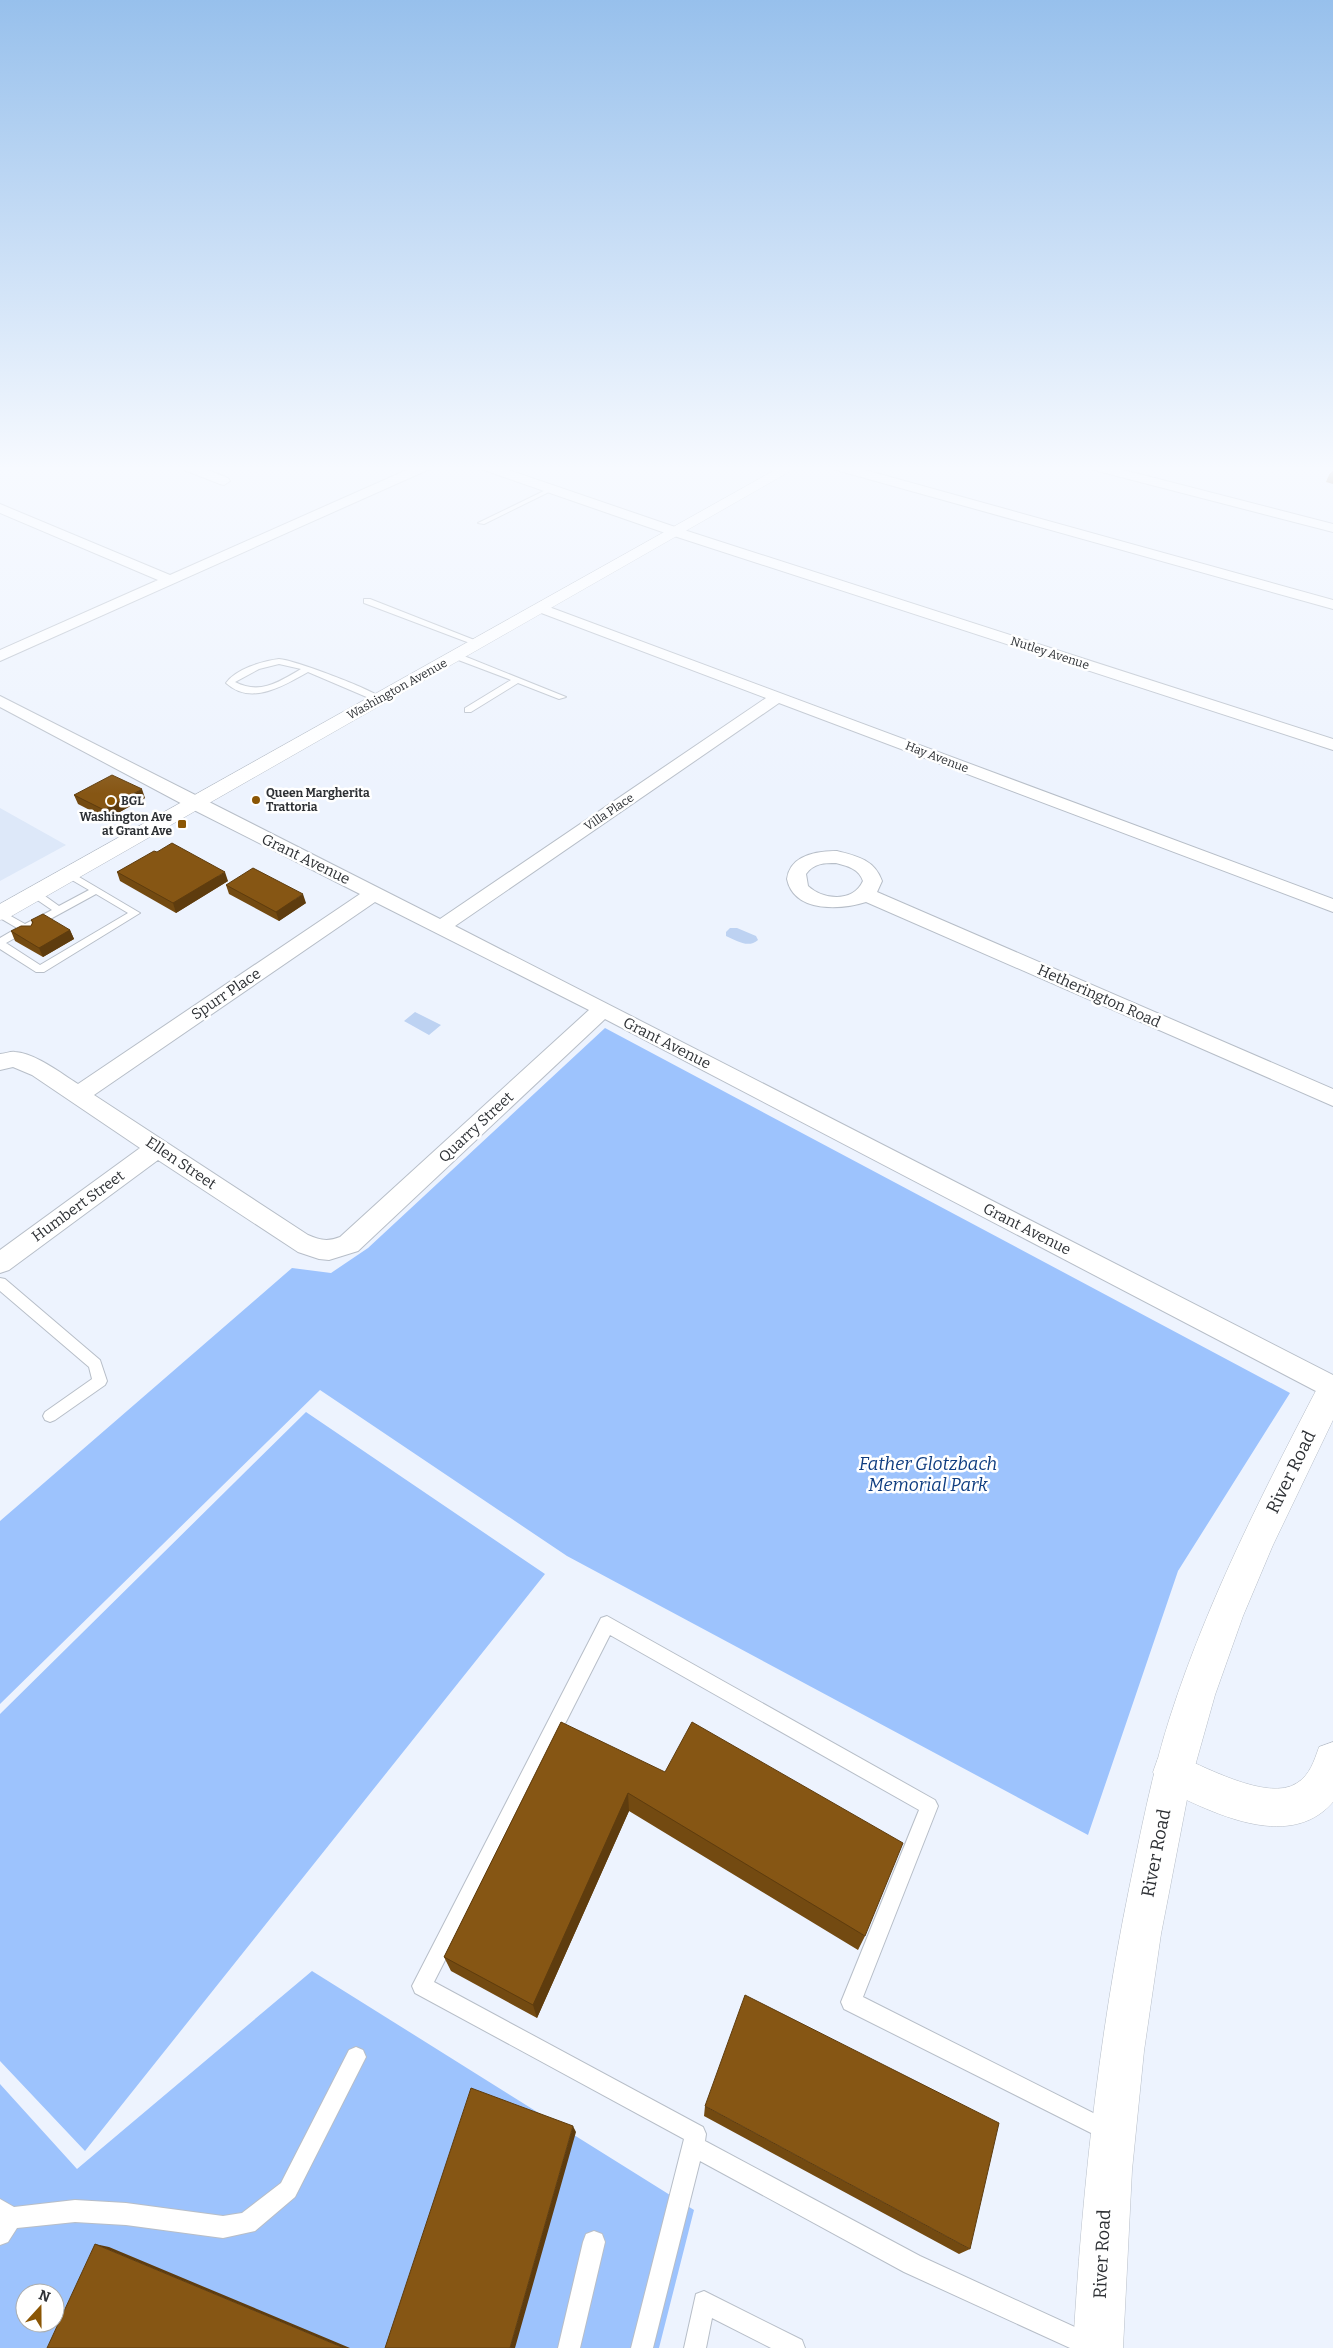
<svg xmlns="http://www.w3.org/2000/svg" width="1333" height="2348" font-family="Bitter,serif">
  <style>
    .built { fill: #dde8f9 }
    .green { fill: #9dc3fd; fill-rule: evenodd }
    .water { fill: #bdd2f2 }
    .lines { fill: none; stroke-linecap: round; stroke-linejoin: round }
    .lane-casing { stroke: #b7bec8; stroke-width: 2 }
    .street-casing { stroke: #b7bec8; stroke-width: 2 }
    .secondary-casing { stroke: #b7bec8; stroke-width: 1 }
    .highway-casing { stroke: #b7bec8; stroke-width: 1 }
    .lane { fill: #fff; fill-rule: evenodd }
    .street { fill: #fff; fill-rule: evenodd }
    .secondary { fill: #fff; fill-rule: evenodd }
    .highway { fill: #fff; fill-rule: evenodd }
    .wall { fill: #734a11 }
    .shaded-wall { fill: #5e3c0e }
    .building { fill: #865614; stroke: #5e3c0e }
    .poi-dot { fill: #8b5604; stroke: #fff; stroke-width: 2 }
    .labels { text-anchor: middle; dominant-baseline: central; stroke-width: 5; stroke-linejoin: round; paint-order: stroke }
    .far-street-label { font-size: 12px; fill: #2e3135; stroke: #fff }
    .far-poi-label { font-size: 12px; font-weight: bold; fill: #2e3135; stroke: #fff; text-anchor: start }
    .street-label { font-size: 15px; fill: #2e3135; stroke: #fff }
    .near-park-label { font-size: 18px; font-style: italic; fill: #0f3d80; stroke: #fff }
    .near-street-label { font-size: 18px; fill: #2e3135; stroke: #fff }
  </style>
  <rect width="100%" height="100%" fill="#edf3fe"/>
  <path class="built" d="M 0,808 L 66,845 L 0,881 Z"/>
  <path class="green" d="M 605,1028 L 1290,1393 L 1178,1571 L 1088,1835 L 567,1556 L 320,1390 L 0,1704 L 0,1521 L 292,1268 L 331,1273 L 368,1248 Z
    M 306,1412 L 545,1574 L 85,2151 L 0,2061 L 0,1714 Z
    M 312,1971 L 694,2210 L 659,2348 L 0,2348 L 0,2084 L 77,2169 ZM 25,2293 L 55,2293 L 55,2323 L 25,2323 Z"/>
  <path class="water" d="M 730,928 L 737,928 L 756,936 L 758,940 C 748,949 736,940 726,936 L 726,932 Z
    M 415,1012 L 441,1025 L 429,1035 L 404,1021 Z"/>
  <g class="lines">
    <g class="lane-casing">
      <path id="lane" d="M 550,488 L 555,489 L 484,524 L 478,523 Z
        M 364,599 L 370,599 L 482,643 L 475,645 L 364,603 Z
        M 453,654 L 459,654 L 566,697 L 559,699 L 518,683 L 471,712 L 465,712 L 465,708 L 511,680 L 453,658 Z
        M 279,659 C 294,660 372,689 383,699 L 376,701 L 308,672 C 283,686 251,706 226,683 C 236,669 262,661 279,659 ZM 279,664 L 301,669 C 279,682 260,695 235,682 L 259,669 Z
        M 69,871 L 140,913 L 44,972 L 36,972 L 0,949 L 0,938 L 17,928 L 0,918 L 0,910 L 25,924 L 52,910 L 30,895 L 30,891 L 38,891 L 59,906 L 89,890 L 65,876 L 64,874 ZM 96,894 L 128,913 L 40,965 L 6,943 L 24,933 L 34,934 L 35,932 L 32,929 Z
        M 0,1278 L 5,1279 L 100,1360 L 107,1381 L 105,1385 L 55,1420 L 50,1422 L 45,1420 L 43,1416 L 45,1412 L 92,1379 L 89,1367 L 0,1291 Z
        M 607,1616 L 935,1800 L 938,1806 L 863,1997 L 1115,2124 L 1118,2131 L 1115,2138 L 1108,2141 L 1101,2138 L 844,2009 L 841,2002 L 919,1810 L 610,1635 L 434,1982 L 703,2127 L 706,2134 L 705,2141 L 920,2256 L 1103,2340 L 1106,2348 L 1070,2348 L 904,2272 L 700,2161 L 653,2348 L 631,2348 L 684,2139 L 415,1993 L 412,1986 L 601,1618 Z
        M 356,2047 L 363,2050 L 366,2057 L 295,2197 L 255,2231 L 223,2238 L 126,2225 L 75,2222 L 17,2228 L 8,2242 L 0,2245 L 0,2199 L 14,2207 L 75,2200 L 126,2203 L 223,2216 L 242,2213 L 281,2183 L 349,2050 Z
        M 594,2231 L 602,2234 L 605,2242 L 580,2348 L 558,2348 L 583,2242 L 586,2234 Z
        M 704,2291 L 802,2340 L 805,2348 L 771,2348 L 712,2318 L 706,2348 L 684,2348 L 696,2294 Z"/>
    </g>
    <g class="street-casing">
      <path id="street" d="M 177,465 L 194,465 L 228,478 L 230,481 L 224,485 L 220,484 L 179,468 Z
        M 418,465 L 434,465 L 432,468 L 0,661 L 0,650 L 158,580 L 0,513 L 0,504 L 170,575 Z
        M 476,465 L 494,465 L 681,529 L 1333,739 L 1333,750 L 671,535 L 478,468 Z
        M 827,465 L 847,465 L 1333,600 L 1333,609 L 829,468 Z
        M 1084,465 L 1104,465 L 1333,524 L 1333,532 L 1086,468 Z
        M 541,604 L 1333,899 L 1333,912 L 779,703 L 455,926 L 1333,1375 L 1333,1400 L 605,1019 L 358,1251 L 329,1260 L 319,1259 L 298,1252 L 158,1160 L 9,1270 L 0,1273 L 0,1250 L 140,1148 L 32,1075 L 13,1067 L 0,1070 L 0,1054 C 5,1054 11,1051 15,1052 C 35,1053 62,1074 78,1084 L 360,894 L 188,807 L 0,707 L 0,696 L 440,919 L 766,698 L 536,611 L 534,608 L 536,605 ZM 375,902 L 589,1010 L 340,1237 C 328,1242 319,1240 308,1235 L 94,1095 Z
        M 837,851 C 857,856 875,860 882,881 L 877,892 L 1333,1089 L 1333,1106 L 866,902 C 841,910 794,913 787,879 C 790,855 817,851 837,851 ZM 836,863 C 848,866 859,869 863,881 C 853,903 823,900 808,886 L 806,874 C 814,863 824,863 836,863 Z"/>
    </g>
    <g class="secondary-casing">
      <path id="secondary" d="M 784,465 L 801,465 L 8,918 L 0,920 L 0,904 Z
        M 1333,1375 L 1333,1420 L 1273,1545 L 1243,1616 L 1215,1695 L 1190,1784 L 1161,1934 L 1144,2051 L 1132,2170 L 1123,2348 L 1073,2348 C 1082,2194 1098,2041 1129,1889 C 1141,1831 1152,1773 1170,1717 C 1208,1599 1265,1488 1322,1379 Z"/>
    </g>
    <g class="highway-casing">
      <path id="highway" d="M 1333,1742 L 1333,1802 C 1288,1854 1207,1810 1158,1786 L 1153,1772 L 1158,1758 L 1172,1753 C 1200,1764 1268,1803 1297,1783 C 1310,1775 1314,1761 1319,1747 Z"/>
    </g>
    <use href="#lane" class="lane"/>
    <use href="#street" class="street"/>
    <use href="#secondary" class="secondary"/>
    <use href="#highway" class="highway"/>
  </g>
  <path class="wall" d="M 1333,471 L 1333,484 L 1326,482 L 1329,475 Z
    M 74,795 L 145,798 L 107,819 L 78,804 Z
    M 157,852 L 228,881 L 176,913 L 120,881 L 117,872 Z
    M 226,885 L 306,903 L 279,921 L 229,894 Z
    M 31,920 L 70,930 L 74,939 L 43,957 L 15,941 L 11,931 L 31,926 L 32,923 Z
    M 561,1722 L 865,1936 L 858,1950 L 629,1811 L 537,2018 L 451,1971 L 444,1957 Z
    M 705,2106 L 970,2249 L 959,2254 L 704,2116 Z"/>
  <path class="shaded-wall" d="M 142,789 L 145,798 L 107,819 L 104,810 Z
    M 225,872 L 228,881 L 176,913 L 173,903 Z
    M 303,894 L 306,903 L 279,921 L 276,912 Z
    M 70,930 L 74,939 L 43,957 L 39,948 Z
    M 628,1793 L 629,1811 L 537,2018 L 533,2005 Z
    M 573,2126 L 576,2132 L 515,2348 L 510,2348 Z
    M 95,2244 L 109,2247 L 350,2348 L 344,2348 Z"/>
  <path class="building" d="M 1333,471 L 1333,476 L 1329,475 Z
    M 112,775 L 142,789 L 104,810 L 74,795 Z
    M 172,843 L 225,872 L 173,903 L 117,872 L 154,851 L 157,852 Z
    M 253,868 L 303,894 L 276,912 L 226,885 Z
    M 43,914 L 70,930 L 39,948 L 11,931 L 21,926 L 31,926 L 33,922 L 31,920 Z
    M 561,1722 L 665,1772 L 692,1722 L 903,1843 L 865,1936 L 628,1793 L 533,2005 L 444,1957 Z
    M 745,1995 L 999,2123 L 970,2249 L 705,2106 Z
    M 471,2088 L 573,2126 L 510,2348 L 385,2348 Z
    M 95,2244 L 344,2348 L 47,2348 Z"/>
  <linearGradient id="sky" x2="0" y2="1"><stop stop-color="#97c0ec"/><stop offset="0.59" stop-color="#f7faff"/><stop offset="1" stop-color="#f7faff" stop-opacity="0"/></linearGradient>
  <rect width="1333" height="794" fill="url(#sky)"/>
  <g class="poi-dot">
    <circle cx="256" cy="800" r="5"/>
    <circle cx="111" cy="801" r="5"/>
    <rect x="177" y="819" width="10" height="10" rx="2.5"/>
  </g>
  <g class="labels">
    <g class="far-street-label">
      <text transform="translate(1050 653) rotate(18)">Nutley Avenue</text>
      <text transform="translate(397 689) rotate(-29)">Washington Avenue</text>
      <text transform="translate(937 757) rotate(21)">Hay Avenue</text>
      <text transform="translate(609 812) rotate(-34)">Villa Place</text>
    </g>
    <g class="far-poi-label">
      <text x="266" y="793">Queen Margherita<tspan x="266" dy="14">Trattoria</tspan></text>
      <text x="121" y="801">BGL</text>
      <text x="172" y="817" text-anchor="end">Washington Ave<tspan x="172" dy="14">at Grant Ave</tspan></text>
    </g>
    <g class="street-label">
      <text transform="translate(306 859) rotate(26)">Grant Avenue</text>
      <text transform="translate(226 994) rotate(-34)">Spurr Place</text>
      <text transform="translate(1099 996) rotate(24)">Hetherington Road</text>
      <text transform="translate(667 1043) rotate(27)">Grant Avenue</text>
      <text transform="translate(476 1127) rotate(-43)">Quarry Street</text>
      <text transform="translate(181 1163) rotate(34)">Ellen Street</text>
      <text transform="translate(78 1206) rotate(-36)">Humbert Street</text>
      <text transform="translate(1027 1229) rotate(27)">Grant Avenue</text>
    </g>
    <g class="near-park-label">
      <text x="928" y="1464">Father Glotzbach<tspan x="928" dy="21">Memorial Park</tspan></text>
    </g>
    <g class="near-street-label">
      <text transform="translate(1291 1472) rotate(-64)">River Road</text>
      <text transform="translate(1156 1853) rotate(-79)">River Road</text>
      <text transform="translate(1102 2254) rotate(-87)">River Road</text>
    </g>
  </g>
  <g transform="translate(40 2308) rotate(21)"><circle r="24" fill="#ffffff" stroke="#abadae"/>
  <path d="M0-4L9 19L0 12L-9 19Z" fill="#8b5604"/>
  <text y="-8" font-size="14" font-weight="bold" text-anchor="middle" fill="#2e3135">N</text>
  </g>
</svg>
